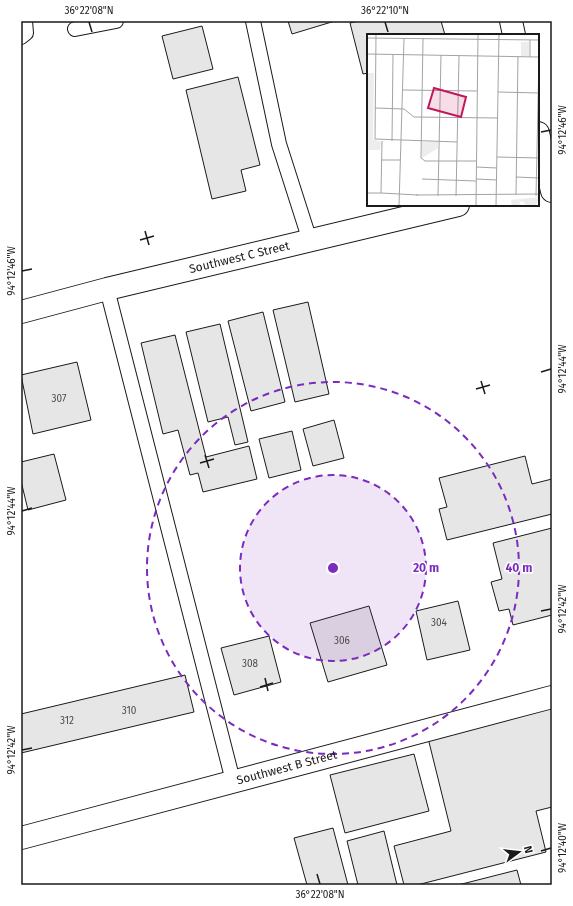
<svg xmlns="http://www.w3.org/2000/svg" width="573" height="906" font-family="'Fira Sans',sans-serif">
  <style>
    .building { fill: #e6e6e6; stroke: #1a1a1a }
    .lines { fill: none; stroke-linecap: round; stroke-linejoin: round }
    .lane-casing { stroke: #1a1a1a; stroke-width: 16 }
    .street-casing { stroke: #1a1a1a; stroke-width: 24 }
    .lane { stroke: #fff; stroke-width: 14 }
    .street { stroke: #fff; stroke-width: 22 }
    .ticks { fill: none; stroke: #1a1a1a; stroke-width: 1.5 }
    .ring { fill: none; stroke: #7b2cbf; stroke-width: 2; stroke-dasharray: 7 5 }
    .labels { text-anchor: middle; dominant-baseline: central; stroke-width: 3; stroke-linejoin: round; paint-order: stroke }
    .number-label { font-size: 10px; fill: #4d4d4d }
    .street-label { font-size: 12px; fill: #1a1a1a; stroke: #fff }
    .inset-road { fill: none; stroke: #a3a3a3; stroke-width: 1 }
    .view { fill: #c2185b; fill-opacity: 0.15; stroke: #c2185b; stroke-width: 2 }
    .inset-edge { fill: none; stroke: #1a1a1a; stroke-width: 2 }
    .centre { fill: #7b2cbf; stroke: #fff; stroke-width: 2 }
    .ring-label { font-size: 12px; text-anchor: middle; font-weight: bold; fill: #7b2cbf; stroke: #fff; stroke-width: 3; stroke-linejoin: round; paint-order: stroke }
    .neatline { fill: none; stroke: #1a1a1a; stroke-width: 1.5 }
    .ticks-label { font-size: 10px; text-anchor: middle; fill: #1a1a1a }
  </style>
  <rect width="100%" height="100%" fill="#fff"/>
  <path class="building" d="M 288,21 L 335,21 L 292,34 Z
    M 358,21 L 441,21 L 445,35 L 368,35 L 368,73 L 363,74 L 350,23 Z
    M 202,26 L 213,69 L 173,79 L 162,36 Z
    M 238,77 L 260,165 L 241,170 L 246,191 L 212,199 L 186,90 Z
    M 308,302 L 329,394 L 295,402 L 273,310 Z
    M 263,312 L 285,402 L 251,411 L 228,321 Z
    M 220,324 L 248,442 L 235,445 L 228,417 L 208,422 L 186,332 Z
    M 175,335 L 206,457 L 249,446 L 257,479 L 203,492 L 198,473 L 190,475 L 178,430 L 163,434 L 141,343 Z
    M 77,362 L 91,420 L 33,434 L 21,375 Z
    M 334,420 L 344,458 L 313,466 L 303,429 Z
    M 292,431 L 301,470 L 269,478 L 259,439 Z
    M 54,454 L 66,500 L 28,510 L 21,481 L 21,462 Z
    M 525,456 L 532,484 L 552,479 L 552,514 L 447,540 L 439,509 L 447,507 L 439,478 Z
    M 552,528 L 552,615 L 513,625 L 509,609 L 499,611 L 491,582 L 502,579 L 493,543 Z
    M 458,601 L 470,650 L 427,660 L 416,611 Z
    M 369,606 L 387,665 L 328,682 L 310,623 Z
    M 269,636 L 281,682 L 234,695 L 221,648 Z
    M 185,675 L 194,712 L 21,753 L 21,714 Z
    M 552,707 L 552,807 L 536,811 L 546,852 L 417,885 L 404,885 L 394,846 L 451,831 L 428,738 Z
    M 414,754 L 429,811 L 345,833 L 330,775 Z
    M 333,828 L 348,885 L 307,885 L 294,838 Z
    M 384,831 L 397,885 L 358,885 L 347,841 Z
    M 517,870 L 521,885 L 458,885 Z"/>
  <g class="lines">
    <g class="lane-casing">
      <path id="lane" d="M 253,21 L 279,144 L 310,241
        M 75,29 L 116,21
        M 21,37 L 26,33 L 25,21
        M 107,289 L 233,781"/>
    </g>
    <g class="street-casing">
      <g id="street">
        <path d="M 511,21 L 514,35"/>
        <path d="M 538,133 L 552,191"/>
        <path id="s1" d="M 21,312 L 107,289 L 458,205"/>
        <path id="s2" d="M 21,838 L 552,697"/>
      </g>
    </g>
    <use href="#lane" class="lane"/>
    <use href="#street" class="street"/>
  </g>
  <path class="ticks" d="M 89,22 L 92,32M 385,22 L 388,32M 541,132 L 551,130M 145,231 L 149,245M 140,240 L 154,236M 22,271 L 32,269M 541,372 L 551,369M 481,381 L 485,394M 476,389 L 490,385M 205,455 L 209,468M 200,463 L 214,459M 22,511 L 32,508M 541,611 L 551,609M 265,678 L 268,691M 260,687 L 273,683M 22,750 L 32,748M 541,851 L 551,848M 317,874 L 320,884"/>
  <circle cx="333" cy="568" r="93" fill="#7b2cbf" fill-opacity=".12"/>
  <g class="ring">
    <circle cx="333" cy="568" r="93"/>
    <circle cx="333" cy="568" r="186"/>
  </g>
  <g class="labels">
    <g class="number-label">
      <text x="59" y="399">307</text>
      <text x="439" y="623">304</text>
      <text x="342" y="641">306</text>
      <text x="250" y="664">308</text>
      <text x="129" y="711">310</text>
      <text x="67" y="721">312</text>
    </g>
    <g class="street-label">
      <text stroke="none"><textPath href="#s1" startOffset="225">Southwest C Street</textPath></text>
      <text stroke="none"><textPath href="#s2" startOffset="275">Southwest B Street</textPath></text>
    </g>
  </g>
  <g transform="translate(367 34)">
    <rect width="172" height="172" fill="#fff"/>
    <path d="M 154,8 L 162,8 L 162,22 L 154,22 ZM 0,39 L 7,39 L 6,105 L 14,108 L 13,116 L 0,116 ZM 55,108 L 71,108 L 71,114 L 55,124 ZM 172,163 L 169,172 L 160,172 L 155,167 L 152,169 L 155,172 L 145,172 L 144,166 Z" fill="#ededed"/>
    <path class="inset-road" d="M 9,0 L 8,105 L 90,108M 0,4 L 172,6M 56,5 L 54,124 L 58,127 L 109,127M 163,6 L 163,23M 0,20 L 172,23M 36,56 L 110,57M 131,58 L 172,59M 8,74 L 37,75 L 47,83 L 131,84M 25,107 L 26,20M 130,123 L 172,124M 14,126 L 33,126M 109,133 L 130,134M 149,143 L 172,144M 55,145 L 109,147M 109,145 L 130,146M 0,159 L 14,159M 14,159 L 15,107M 14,159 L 51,161M 49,161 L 172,160M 149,161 L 151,22M 71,162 L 74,21M 89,162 L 92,22M 169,162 L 172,23M 32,172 L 37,5M 109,172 L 111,0M 129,172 L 132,0"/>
    <path class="view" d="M 67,54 L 99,63 L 94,83 L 61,74 Z"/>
    <rect width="172" height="172" class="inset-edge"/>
  </g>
  <circle cx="333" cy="568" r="6" class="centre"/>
  <g class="ring-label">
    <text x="426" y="572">20 m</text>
    <text x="519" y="572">40 m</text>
  </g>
  <rect width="573" height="906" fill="none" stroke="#ffffff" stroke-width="44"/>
  <g transform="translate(519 852) rotate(75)" stroke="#ffffff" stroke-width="3" paint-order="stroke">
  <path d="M0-3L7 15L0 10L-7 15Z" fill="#1a1a1a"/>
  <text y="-6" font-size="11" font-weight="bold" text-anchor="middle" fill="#1a1a1a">N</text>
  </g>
  <rect x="22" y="22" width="529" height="862" class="neatline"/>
  <g class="ticks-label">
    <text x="89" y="14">36°22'08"N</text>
    <text x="385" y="14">36°22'10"N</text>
    <text transform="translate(562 130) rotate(-90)" y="4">94°12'46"W</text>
    <text transform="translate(11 271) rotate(-90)" y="4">94°12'46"W</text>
    <text transform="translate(562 369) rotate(-90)" y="4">94°12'44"W</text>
    <text transform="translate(11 511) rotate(-90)" y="4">94°12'44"W</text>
    <text transform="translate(562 609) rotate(-90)" y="4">94°12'42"W</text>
    <text transform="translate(11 750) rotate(-90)" y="4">94°12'42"W</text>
    <text transform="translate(562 848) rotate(-90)" y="4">94°12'40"W</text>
    <text x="320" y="898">36°22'08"N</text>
  </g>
</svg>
